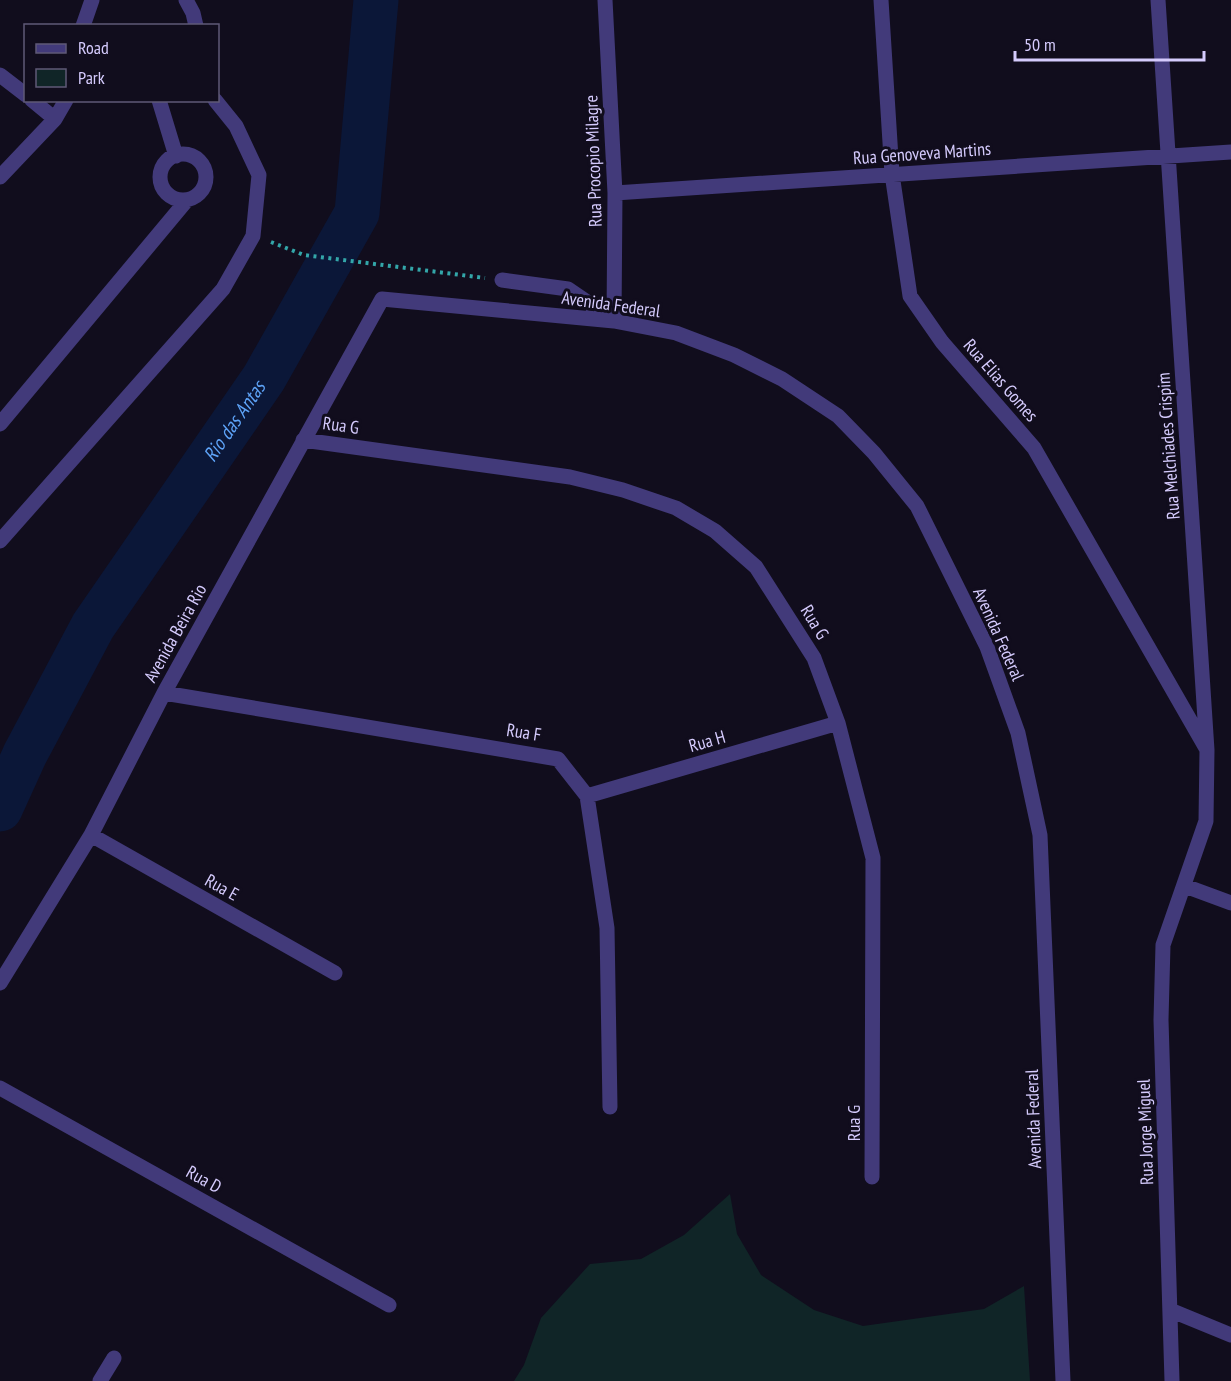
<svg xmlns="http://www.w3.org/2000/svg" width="1231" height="1381" font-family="'PT Sans Narrow',sans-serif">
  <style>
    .green { fill: #102527 }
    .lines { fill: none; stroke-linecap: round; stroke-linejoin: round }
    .river { stroke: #0b1738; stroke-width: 45 }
    .path { stroke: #33a6a9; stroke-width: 4; stroke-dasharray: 3 4.5; stroke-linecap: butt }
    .minor { stroke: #423a7a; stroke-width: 15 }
    .labels { text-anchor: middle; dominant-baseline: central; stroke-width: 6; stroke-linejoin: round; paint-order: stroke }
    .street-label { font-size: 18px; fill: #d5cbfd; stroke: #110d1d }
    .water-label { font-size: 20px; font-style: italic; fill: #5ea3f7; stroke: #110d1d }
  </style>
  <rect width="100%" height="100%" fill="#110d1d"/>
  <path class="green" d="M 730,1194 L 737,1234 L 761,1275 L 814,1310 L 863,1326 L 984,1309 L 1024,1286 L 1030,1381 L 514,1381 L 524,1365 L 541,1318 L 590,1264 L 641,1259 L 684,1235 Z"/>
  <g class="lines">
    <path class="river" id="s1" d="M 0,809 L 25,754 L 93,626 L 264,378 L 357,213 L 376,0"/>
    <path class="path" d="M 271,242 L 304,255 L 485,278"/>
    <path class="minor" d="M 186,0 L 193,13 L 196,26
      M 605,0 L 615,193 L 614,321
      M 881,0 L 892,174 L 910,296 L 942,342 L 1034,448 L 1206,748
      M 1158,0 L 1207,750 L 1206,821 L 1163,945 L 1161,1020 L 1172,1381
      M 83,26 L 92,0
      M 0,75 L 26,95
      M 32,100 L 55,119
      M 159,100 L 176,156
      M160 177a23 23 0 1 1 46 0a23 23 0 1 1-46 0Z
      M 0,177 L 55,119 L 66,100
      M 615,193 L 1231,152
      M 502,280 L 568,289 L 612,319
      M 0,424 L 187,200
      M 303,440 L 570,477 L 623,490 L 676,508 L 715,531 L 756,567 L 814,658 L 838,723 L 873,858 L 872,1177
      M 0,541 L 223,289 L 253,236 L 259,175 L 236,126 L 215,100
      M 164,693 L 558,759 L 587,796 L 607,928 L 610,1107
      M 587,796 L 838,723
      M 91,835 L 335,973
      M 1185,886 L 1231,903
      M 0,983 L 91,835 L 164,693 L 382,299 L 614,321 L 676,333 L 734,355 L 782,379 L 838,416 L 874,453 L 917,506 L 987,647 L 1018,733 L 1040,835 L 1063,1381
      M 0,1088 L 389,1305
      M 1170,1310 L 1231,1335
      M 100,1381 L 114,1358"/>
  </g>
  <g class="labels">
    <g class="street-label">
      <text transform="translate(922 153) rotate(-4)">Rua Genoveva Martins</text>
      <text transform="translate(593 161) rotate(-92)">Rua Procopio Milagre</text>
      <text transform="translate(611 304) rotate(8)">Avenida Federal</text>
      <text transform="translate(1001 380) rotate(49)">Rua Elias Gomes</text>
      <text transform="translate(341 425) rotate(8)">Rua G</text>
      <text transform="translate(1168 446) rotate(-94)">Rua Melchiades Crispim</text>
      <text transform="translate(815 622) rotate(59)">Rua G</text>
      <text transform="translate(175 633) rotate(-61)">Avenida Beira Rio</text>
      <text transform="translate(999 634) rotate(66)">Avenida Federal</text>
      <text transform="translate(524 732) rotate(9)">Rua F</text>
      <text transform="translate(707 741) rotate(-16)">Rua H</text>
      <text transform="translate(222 887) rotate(29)">Rua E</text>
      <text transform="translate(1033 1119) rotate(-92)">Avenida Federal</text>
      <text transform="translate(853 1123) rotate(-90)">Rua G</text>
      <text transform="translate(1145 1132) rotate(-92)">Rua Jorge Miguel</text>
      <text transform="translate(204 1179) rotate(29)">Rua D</text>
    </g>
    <g class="water-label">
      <text stroke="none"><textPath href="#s1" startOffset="454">Rio das Antas</textPath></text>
    </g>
  </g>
  <rect x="24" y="24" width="195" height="78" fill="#110d1d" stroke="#5f5977" stroke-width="1.5"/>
  <rect x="36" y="44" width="30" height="9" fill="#423a7a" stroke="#5f5977" stroke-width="1.5"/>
  <text x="78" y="54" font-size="18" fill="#d5cbfd">Road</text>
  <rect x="36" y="69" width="30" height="18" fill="#102527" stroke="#5f5977" stroke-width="1.5"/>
  <text x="78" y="84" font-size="18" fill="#d5cbfd">Park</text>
  <path d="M1015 51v9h189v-9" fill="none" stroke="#d5cbfd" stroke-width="3"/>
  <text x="1024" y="51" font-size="18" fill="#d5cbfd" stroke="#110d1d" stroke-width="4.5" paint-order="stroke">50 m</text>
</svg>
